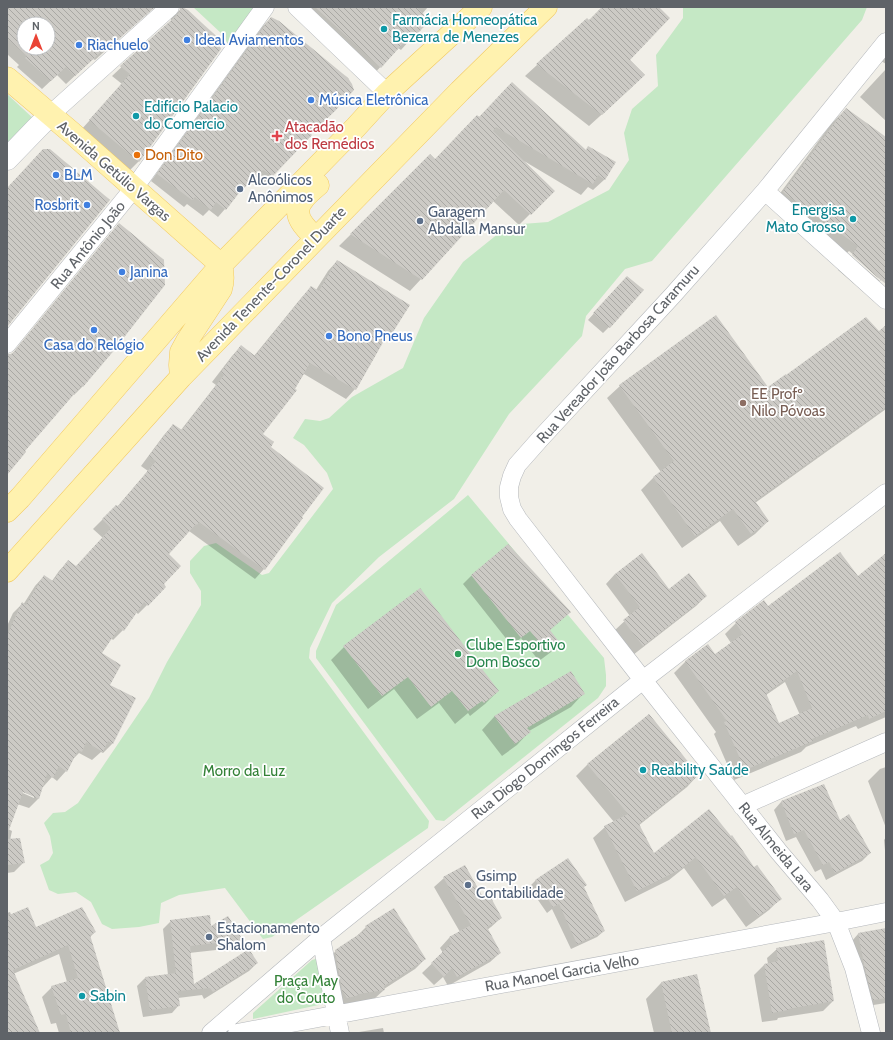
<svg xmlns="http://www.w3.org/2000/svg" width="893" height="1040" font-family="Cabin,sans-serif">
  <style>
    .green { fill: #c5e8c5 }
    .shadow { fill: #0003; fill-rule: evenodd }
    .building { fill: url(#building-back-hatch); fill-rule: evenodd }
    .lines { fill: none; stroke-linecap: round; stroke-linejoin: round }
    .street-casing { stroke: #b5b8bc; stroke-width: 19 }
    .secondary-casing { stroke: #b6babf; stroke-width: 23 }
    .primary-casing { stroke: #f2c960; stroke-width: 23 }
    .street { stroke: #fff; stroke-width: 18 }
    .secondary { stroke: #fff; stroke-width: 22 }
    .primary { stroke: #fff2af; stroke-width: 22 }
    .culture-dot { fill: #0f9aa8; stroke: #fff; stroke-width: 1.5 }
    .shop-dot { fill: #3f7fe0; stroke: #fff; stroke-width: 1.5 }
    .health-dot { fill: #e0444e; stroke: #fff; stroke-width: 1.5 }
    .food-dot { fill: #e8710a; stroke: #fff; stroke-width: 1.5 }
    .service-dot { fill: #5c6f8a; stroke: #fff; stroke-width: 1.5 }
    .education-dot { fill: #8d6e63; stroke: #fff; stroke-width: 1.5 }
    .leisure-dot { fill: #2e9e5b; stroke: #fff; stroke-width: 1.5 }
    .labels { text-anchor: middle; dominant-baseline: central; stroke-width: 3.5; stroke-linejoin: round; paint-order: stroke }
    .culture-label { font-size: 15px; fill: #0d838f; stroke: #fff; text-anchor: start }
    .shop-label { font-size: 15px; fill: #366cbe; stroke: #fff; text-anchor: start }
    .health-label { font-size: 15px; fill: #be3a42; stroke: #fff; text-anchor: start }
    .food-label { font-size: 15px; fill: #c56008; stroke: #fff; text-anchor: start }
    .street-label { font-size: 15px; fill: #5f6368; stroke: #fff }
    .service-label { font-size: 15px; fill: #4e5e75; stroke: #fff; text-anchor: start }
    .education-label { font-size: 15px; fill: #785e54; stroke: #fff; text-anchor: start }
    .leisure-label { font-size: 15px; fill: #27864d; stroke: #fff; text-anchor: start }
    .park-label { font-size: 15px; fill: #348238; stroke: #fff }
  </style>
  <defs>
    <pattern id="building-back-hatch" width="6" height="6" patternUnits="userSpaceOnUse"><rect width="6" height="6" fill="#cccac5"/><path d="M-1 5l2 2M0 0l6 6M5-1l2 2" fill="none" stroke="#a9a8a4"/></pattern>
  </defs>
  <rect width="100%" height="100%" fill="#f1efe8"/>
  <path class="green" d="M 193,7 L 265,7 L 228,44 L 222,34 Z
    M 683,7 L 867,7 L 862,20 L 652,261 L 625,269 L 586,316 L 582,336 L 509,414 L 454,499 L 379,557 L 332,603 L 310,648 L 309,658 L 429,821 L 428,828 L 272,937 L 263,939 L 225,888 L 179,895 L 161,903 L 159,923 L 139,927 L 112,929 L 102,924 L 91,902 L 76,892 L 58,894 L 49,890 L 40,865 L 49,860 L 53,853 L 50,836 L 44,823 L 53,813 L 65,812 L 78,803 L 149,698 L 167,662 L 201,605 L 201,591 L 190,573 L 190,561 L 204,546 L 216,543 L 262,575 L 269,573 L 333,489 L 327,473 L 304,445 L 293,438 L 305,419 L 320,421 L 329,418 L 352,397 L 403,368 L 424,318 L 463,262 L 509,225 L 548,222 L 609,190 L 629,160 L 624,133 L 632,109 L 658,86 L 656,55 L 683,18 Z
    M 7,94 L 35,120 L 7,150 Z
    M 468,495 L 604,658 L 606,675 L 606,686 L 598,698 L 444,821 L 436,820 L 316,658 L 316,651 L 336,605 Z
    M 319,958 L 328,1003 L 253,1019 L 253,1013 L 312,960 Z"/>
  <path class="shadow" d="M 7,7 L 150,7 L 144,16 L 95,60 L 93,59 L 66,84 L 57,75 L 42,89 L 17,67 L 19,65 L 7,54 ZM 24,24 L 48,24 L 48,48 L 24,48 Z
    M 297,7 L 428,7 L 422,14 L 409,41 L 401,50 L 398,48 L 372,76 Z
    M 602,7 L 657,7 L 628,60 L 632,87 L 589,126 L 525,76 L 537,65 L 589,21 Z
    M 181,9 L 184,9 L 140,160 L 130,170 L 81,130 L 122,84 L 112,76 L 171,21 L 171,18 Z
    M 271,18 L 272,175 L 264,183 L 255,176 L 237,194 L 225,209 L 218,217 L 209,210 L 203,216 L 187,204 L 184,207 L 151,181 L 263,26 Z
    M 886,53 L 886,64 L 881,61 Z
    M 886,69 L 886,121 L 860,97 Z
    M 846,109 L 886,139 L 886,272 L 880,281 L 880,278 L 849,251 L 847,253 L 880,281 L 866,294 L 838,270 L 845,261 L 770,207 L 831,124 Z
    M 477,116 L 585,151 L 605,179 L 593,190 L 588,187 L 581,195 L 524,161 L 553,191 L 519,225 L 493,201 L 410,291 L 339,246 L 430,156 L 435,160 Z
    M 119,224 L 83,386 L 74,395 L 73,394 L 24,451 L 7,474 L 7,360 L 111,233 Z
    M 337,261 L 409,305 L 392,332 L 383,341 L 355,389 L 346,399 L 304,374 L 262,434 L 269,447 L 264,569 L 255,579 L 189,531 L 168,554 L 162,584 L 147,605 L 138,614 L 136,612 L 123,630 L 113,640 L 111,638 L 101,654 L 108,685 L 135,698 L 112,744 L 103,753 L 101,752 L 92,760 L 79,753 L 72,760 L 66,771 L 57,781 L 52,777 L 43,787 L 42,786 L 38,799 L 29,808 L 17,804 L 8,829 L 12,831 L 10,840 L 24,862 L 14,872 L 7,873 L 7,626 L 13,613 L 22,604 L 23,605 L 35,586 L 44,576 L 52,581 L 59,571 L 68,561 L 76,567 L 103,538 L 93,529 L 116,506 L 117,507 L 148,471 L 141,466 L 164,435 L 173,425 L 181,430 L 216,385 L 212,382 L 232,356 L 241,346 L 254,356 L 302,297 L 312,288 L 316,290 L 328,271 ZM 18,790 L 34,796 L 34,798 L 18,791 Z
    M 621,283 L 609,327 L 603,333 L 588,320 Z
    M 886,327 L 886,409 L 755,503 L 768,521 L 755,534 L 738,546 L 720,521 L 682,548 L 641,490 L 653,478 L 661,472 L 607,398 L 620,386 L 768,388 L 879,332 Z
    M 508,545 L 561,620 L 549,631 L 559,643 L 551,652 L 539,661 L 521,638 L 512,646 L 463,584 L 471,576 Z
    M 886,555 L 886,717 L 858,729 L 856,726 L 806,747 L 801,752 L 734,780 L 714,734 L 716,732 L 674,673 L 685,662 L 707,645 L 715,655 L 731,643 L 725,634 L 736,623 L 763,602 L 767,608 L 858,578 ZM 785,682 L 800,715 L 778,724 L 766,695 Z
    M 615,574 L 669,590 L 706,596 L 696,606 L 633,655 L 614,631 L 630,616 L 606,584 Z
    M 344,647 L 498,691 L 485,704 L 470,716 L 468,713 L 455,724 L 439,703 L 417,719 L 394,689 L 368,709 L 331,660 Z
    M 571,673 L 583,694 L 571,707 L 529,731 L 529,732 L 517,745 L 502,756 L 482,730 L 494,717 Z
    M 649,715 L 698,775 L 687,787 L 638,826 L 653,855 L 709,811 L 754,868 L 780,899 L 769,910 L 746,927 L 725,898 L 712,907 L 684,868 L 669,880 L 625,902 L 593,838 L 605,827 L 614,822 L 576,776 L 587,765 Z
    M 886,767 L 886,828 L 868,781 L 880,769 Z
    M 824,785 L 839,821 L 870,853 L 862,861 L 826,880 L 821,869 L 815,872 L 796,837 L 786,841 L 774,810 L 781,802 Z
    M 886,837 L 886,861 L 884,840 Z
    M 444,878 L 484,900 L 501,918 L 491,927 L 487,930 L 500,953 L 490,962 L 448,986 L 443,977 L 434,985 L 422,973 L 443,953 L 440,948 L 449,938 L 460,932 L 434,887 Z
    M 536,880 L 583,887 L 604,931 L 597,937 L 571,949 L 552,909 L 547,913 L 529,887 Z
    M 10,912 L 11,915 L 35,928 L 95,932 L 90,937 L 119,1033 L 59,1033 L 56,1023 L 51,1024 L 42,997 L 52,987 L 67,982 L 59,954 L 13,974 L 38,1033 L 7,1033 L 7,913 Z
    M 171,921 L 211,928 L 242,940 L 234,948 L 189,953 L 193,985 L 257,963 L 249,971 L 204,999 L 202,995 L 178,998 L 179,1005 L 172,1013 L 143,1017 L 137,986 L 145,978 L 168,975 L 163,929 Z
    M 366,927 L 425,959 L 415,969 L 384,989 L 384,990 L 374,999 L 337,1007 L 326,960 L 336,951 L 356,937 Z
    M 886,929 L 886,1003 L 867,1006 L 852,941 L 858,934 Z
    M 777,949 L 833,1001 L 823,1011 L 778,1018 L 777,1020 L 762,1022 L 754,975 L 764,965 L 768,964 L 767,958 Z
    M 696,975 L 709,1033 L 654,1033 L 646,999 L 661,983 Z
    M 383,1028 L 384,1033 L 359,1033 L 359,1032 Z"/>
  <path class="building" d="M 7,7 L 150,7 L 150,8 L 154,8 L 104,52 L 102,51 L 75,76 L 66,67 L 51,81 L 25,58 L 27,56 L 7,38 ZM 24,24 L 48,24 L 48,48 L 24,48 Z
    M 315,7 L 416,7 L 430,20 L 410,42 L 407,39 L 381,68 Z
    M 602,7 L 659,7 L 670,18 L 630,60 L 645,75 L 602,115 L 536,64 L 587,18 L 589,20 Z
    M 180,8 L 184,8 L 188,10 L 216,36 L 221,49 L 140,161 L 139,162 L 89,120 L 130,74 L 120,66 L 177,15 L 180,11 Z
    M 271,17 L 279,21 L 348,78 L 352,84 L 354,90 L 335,111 L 311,134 L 312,135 L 273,176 L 263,170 L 239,193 L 226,210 L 216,202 L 211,210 L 195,197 L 192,200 L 157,174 Z
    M 512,82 L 586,150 L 588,146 L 616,162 L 605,180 L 598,175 L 593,184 L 496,127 L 493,131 L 555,191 L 531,215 L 504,190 L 422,280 L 350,234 L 430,154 L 435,159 L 477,115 L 479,117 Z
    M 846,108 L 886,137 L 886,284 L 877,277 L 852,255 L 858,246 L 783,192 Z
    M 43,149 L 50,149 L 110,200 L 7,327 L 7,188 Z
    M 119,223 L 164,260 L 165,285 L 111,354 L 83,387 L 82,385 L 25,451 L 26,452 L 7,475 L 7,354 L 11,354 L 15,351 Z
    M 337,260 L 410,305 L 393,332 L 390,330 L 356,390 L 310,363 L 295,389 L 297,390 L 263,434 L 274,442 L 271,447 L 324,488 L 302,517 L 303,518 L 265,570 L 199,522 L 197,525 L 196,524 L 169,554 L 181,566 L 164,584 L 166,587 L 148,606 L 144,602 L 124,631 L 119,628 L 102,653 L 121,665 L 110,685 L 136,698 L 113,744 L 108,741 L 103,752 L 86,742 L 82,752 L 78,750 L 67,772 L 59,766 L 53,778 L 47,774 L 39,799 L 23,792 L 9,830 L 7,830 L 7,636 L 22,602 L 26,605 L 44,575 L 53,581 L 68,560 L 76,566 L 111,528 L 102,519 L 116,505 L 118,506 L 156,461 L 149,456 L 173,424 L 182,430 L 224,375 L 221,372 L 241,345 L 255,356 L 311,286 L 319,291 Z
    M 627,276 L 644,290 L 610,328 L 593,313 Z
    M 716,315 L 768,387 L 786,374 L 786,375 L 866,317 L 879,331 L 886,325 L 886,407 L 755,501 L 769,521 L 751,534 L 733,509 L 695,536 L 653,477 L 674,461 L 619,385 Z
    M 508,544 L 571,612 L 550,630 L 560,643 L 548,653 L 530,631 L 521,638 L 471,575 Z
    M 840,552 L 858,576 L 886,553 L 886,711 L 869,719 L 868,715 L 812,739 L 813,741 L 745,770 L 724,722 L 727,721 L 685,661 L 708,644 L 715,654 L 743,634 L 735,622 L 764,600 L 768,606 ZM 797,671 L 812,708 L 779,723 L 766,693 Z
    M 642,553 L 669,589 L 689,573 L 707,596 L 643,646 L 623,620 L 640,607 L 615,574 Z
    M 420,588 L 499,691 L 484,703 L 482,701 L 468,711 L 452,691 L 431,707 L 408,677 L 382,696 L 343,646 Z
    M 571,671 L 585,694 L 527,728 L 531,732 L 515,744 L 494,716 Z
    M 649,714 L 699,775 L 639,824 L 654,853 L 709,809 L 731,836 L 732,835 L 754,867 L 757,865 L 782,899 L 758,916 L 737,887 L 724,896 L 696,857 L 681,869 L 637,891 L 604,826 L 628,814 L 587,764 Z
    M 824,784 L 840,820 L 849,814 L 871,853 L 835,873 L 829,862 L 823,865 L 804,830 L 794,834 L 781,801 Z
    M 20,838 L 25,863 L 7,865 L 7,839 Z
    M 568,858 L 587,885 L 584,887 L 605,931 L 577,944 L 559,904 L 553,907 L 535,880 Z
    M 465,865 L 484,899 L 490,896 L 502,918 L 487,927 L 501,953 L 457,977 L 452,968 L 444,977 L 431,963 L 452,943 L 449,937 L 471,925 L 443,877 Z
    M 28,907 L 36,927 L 82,907 L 96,932 L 90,935 L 120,1033 L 71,1033 L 66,1014 L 61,1015 L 51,986 L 78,978 L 68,945 L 13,970 L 40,1033 L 7,1033 L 7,916 Z
    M 394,908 L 426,959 L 384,986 L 385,990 L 359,994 L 356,996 L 347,998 L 342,990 L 335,950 L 367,929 L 365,926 Z
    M 210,915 L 211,926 L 228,916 L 243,940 L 190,946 L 194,984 L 249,949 L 258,963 L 213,992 L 210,988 L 178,991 L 180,1006 L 150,1010 L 145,977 L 176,973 L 170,920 Z
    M 886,928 L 886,998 L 873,1000 L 864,964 L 858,933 Z
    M 824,940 L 834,1001 L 788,1009 L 788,1010 L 772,1013 L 764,964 L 778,961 L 776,948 Z
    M 697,974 L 711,1033 L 672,1033 L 661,982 Z"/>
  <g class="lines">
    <g class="street-casing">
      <path id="street" d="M 297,7 L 387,93
        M 51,114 L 170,7
        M 765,191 L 886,300
        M 7,344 L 134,188 L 265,7
        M 742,806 L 886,742
        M 321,938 L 340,1033
        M 211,1033 L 321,938 L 643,680 L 886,493
        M 237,1033 L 836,922 L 886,912
        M 871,1033 L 854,968 L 836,922 L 820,900 L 779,852 L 643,680 L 518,519 L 512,509 L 509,497 L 509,487 L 512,476 L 517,465 L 540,439 L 673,295 L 765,191 L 886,42"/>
    </g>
    <g class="secondary-casing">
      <path id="secondary" d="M 7,159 L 36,129 L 51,114"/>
    </g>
    <g class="primary-casing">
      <path id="primary" d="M 7,78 L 72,133 L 221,265 C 223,273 224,280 221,289 L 187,341 L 181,352 L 180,365 L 181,377
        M 316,238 C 306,229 291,215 302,201 C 306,195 312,190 318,185
        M 7,511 L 20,498 L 221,265 L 356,127 L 387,93 L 481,7
        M 7,571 L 181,377 L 460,91 L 546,7"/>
    </g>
    <use href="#street" class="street"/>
    <use href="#secondary" class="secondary"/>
    <use href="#primary" class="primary"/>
  </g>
  <g class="culture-dot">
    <circle cx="384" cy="29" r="4"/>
    <circle cx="136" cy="116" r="4"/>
    <circle cx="853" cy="219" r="4"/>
    <circle cx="643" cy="770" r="4"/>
    <circle cx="82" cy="996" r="4"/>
  </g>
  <g class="shop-dot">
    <circle cx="187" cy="40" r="4"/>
    <circle cx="79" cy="45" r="4"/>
    <circle cx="311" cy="100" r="4"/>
    <circle cx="56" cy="175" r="4"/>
    <circle cx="87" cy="205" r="4"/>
    <circle cx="122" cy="272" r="4"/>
    <circle cx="94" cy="330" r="4"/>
    <circle cx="329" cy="336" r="4"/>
  </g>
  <path class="health-dot" d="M275 130h4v4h4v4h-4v4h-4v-4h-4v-4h4z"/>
  <circle class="food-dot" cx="137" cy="155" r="4"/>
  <g class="service-dot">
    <circle cx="240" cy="189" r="4"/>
    <circle cx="420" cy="221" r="4"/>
    <circle cx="468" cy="885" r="4"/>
    <circle cx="209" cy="937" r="4"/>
  </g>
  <circle class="education-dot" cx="743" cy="403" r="4"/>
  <circle class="leisure-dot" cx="458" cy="654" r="4"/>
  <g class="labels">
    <g class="culture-label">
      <text x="392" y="20">Farmácia Homeopática<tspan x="392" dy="17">Bezerra de Menezes</tspan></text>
      <text x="144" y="107">Edifício Palacio<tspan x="144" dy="17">do Comercio</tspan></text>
      <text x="845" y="210" text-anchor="end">Energisa<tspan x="845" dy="17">Mato Grosso</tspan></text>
      <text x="651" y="770">Reability Saúde</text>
      <text x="90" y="996">Sabin</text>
    </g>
    <g class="shop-label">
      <text x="195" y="40">Ideal Aviamentos</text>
      <text x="87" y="45">Riachuelo</text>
      <text x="319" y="100">Música Eletrônica</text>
      <text x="64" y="175">BLM</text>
      <text x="79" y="205" text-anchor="end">Rosbrit</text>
      <text x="130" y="272">Janina</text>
      <text x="337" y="336">Bono Pneus</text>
      <text x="94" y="345" text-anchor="middle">Casa do Relógio</text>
    </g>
    <g class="health-label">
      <text x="285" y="127">Atacadão<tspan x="285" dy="17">dos Remédios</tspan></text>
    </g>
    <g class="food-label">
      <text x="145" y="155">Don Dito</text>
    </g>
    <g class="street-label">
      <text transform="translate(114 171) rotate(41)">Avenida Getúlio Vargas</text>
      <text transform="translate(88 245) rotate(-51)">Rua Antônio João</text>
      <text transform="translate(271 284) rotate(-46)">Avenida Tenente-Coronel Duarte</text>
      <text transform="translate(618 354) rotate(-48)">Rua Vereador João Barbosa Caramuru</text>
      <text transform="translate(545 758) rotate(-39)">Rua Diogo Domingos Ferreira</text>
      <text transform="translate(776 847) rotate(51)">Rua Almeida Lara</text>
      <text transform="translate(562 973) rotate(-10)">Rua Manoel Garcia Velho</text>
    </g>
    <g class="service-label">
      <text x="248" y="180">Alcoólicos<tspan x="248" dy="17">Anônimos</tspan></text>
      <text x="428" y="212">Garagem<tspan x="428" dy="17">Abdalla Mansur</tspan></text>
      <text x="476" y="876">Gsimp<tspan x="476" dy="17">Contabilidade</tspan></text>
      <text x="217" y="928">Estacionamento<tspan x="217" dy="17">Shalom</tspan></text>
    </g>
    <g class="education-label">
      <text x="751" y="394">EE Profº<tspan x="751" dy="17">Nilo Póvoas</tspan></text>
    </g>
    <g class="leisure-label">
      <text x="466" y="645">Clube Esportivo<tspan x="466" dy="17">Dom Bosco</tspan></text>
    </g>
    <g class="park-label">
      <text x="244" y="771">Morro da Luz</text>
      <text x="306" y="981">Praça May<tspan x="306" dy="17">do Couto</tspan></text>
    </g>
  </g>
  <rect width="893" height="1040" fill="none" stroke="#5f6368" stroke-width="16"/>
  <g transform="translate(36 36)"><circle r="19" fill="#ffffff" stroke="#bfc1c3"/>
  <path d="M0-3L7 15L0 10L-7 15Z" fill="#ea4335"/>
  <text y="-6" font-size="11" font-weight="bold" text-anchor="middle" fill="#5f6368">N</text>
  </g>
</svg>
